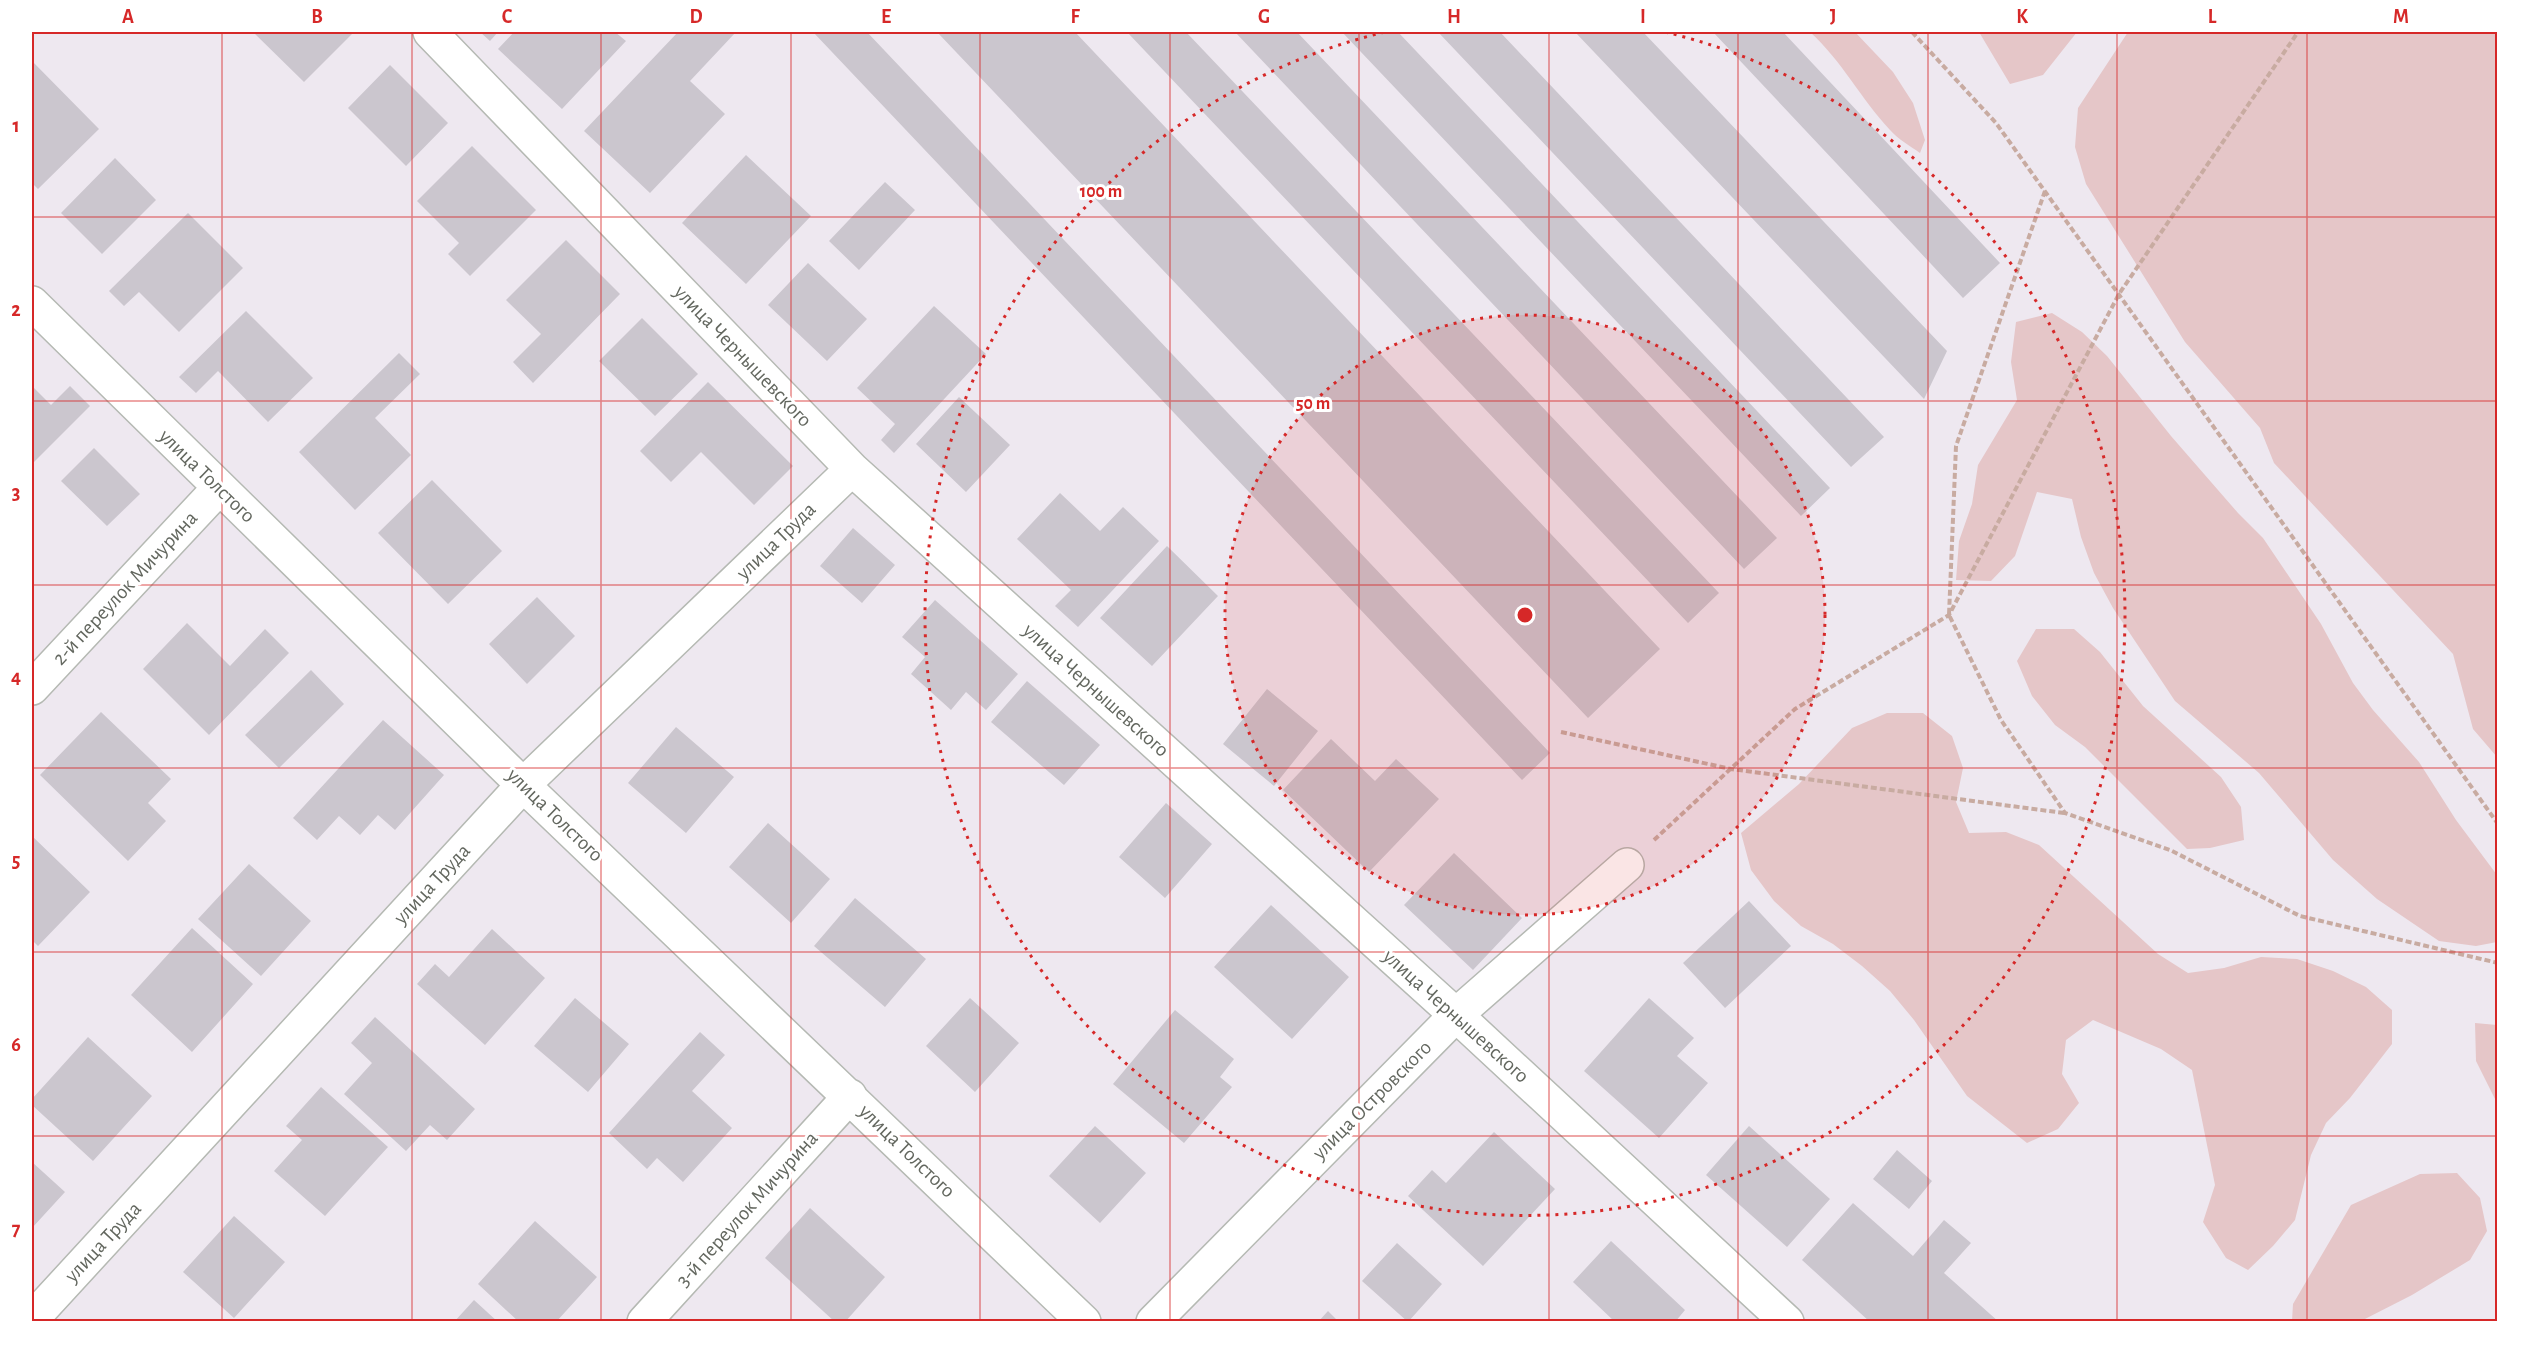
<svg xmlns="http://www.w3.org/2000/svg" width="2529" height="1353" font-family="'Alegreya Sans',sans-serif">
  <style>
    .green { fill: #e5c6c8 }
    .building { fill: #cbc6ce }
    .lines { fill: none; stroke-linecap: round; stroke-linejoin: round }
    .street-casing { stroke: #b5b9b3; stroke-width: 36 }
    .path { stroke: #c8aba1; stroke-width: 4; stroke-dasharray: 6 3; stroke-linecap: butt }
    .street { stroke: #fff; stroke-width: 33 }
    .grid { fill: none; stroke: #d62828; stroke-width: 1.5; stroke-opacity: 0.55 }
    .ring { fill: none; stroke: #d62828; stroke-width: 3; stroke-dasharray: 3 6 }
    .labels { text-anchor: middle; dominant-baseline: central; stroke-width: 6; stroke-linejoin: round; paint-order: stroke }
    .street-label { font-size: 21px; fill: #63675f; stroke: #fff }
    .centre { fill: #d62828; stroke: #fff; stroke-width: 3 }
    .ring-label { font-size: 18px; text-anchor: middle; font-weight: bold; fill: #d62828; stroke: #fff; stroke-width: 6; stroke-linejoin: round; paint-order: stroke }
    .neatline { fill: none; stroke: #d62828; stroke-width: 2 }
    .grid-label { font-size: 20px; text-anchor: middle; font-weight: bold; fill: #d62828 }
  </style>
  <rect width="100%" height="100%" fill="#eee8f0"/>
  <path class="green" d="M 1810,32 L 1855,32 L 1893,72 L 1913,103 L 1925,140 L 1920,153 C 1910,146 1898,139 1890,130 C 1861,99 1842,61 1810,32 Z
    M 1979,32 L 2077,32 L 2043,75 L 2010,84 Z
    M 2128,32 L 2497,32 L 2497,757 L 2473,729 L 2453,654 L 2274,463 L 2260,428 L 2185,342 L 2086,184 L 2075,147 L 2078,108 Z
    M 2052,313 L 2082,332 L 2107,356 L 2171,436 L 2238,513 L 2263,538 L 2321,624 L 2353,683 L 2373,710 L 2419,762 L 2456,820 L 2497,875 L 2497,942 L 2476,946 L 2439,941 L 2377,899 L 2333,860 L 2259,773 L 2175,701 L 2113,608 L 2094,573 L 2081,537 L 2072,499 L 2037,492 L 2015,556 L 1991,581 L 1956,580 L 1959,541 L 1972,504 L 1978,465 L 2017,400 L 2011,362 L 2016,322 Z
    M 2036,629 L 2074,629 L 2100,652 L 2143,706 L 2221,777 L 2241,807 L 2244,840 L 2210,848 L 2187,849 L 2085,747 L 2055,725 L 2032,696 L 2017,661 Z
    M 1887,713 L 1923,713 L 1952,736 L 1963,768 L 1956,802 L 1969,833 L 2006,832 L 2039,845 L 2158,954 L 2188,973 L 2224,968 L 2261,957 L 2297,959 L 2333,971 L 2366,987 L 2392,1010 L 2392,1044 L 2350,1098 L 2326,1123 L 2311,1155 L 2295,1220 L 2273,1246 L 2248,1270 L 2226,1258 L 2203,1222 L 2215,1185 L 2192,1070 L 2161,1049 L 2093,1020 L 2066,1040 L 2062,1074 L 2079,1103 L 2058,1129 L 2027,1143 L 1967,1096 L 1914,1020 L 1890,991 L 1862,966 L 1833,944 L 1801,926 L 1774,901 L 1751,870 L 1741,833 L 1799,784 L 1852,728 Z
    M 2475,1023 L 2497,1025 L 2497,1103 L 2476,1061 Z
    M 2457,1173 L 2480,1198 L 2487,1231 L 2470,1260 L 2412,1295 L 2361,1321 L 2292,1321 L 2293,1304 L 2351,1205 L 2420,1174 Z"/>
  <path class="building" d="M 253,32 L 354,32 L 304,82 Z
    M 480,32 L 498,32 L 490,41 Z
    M 514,32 L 615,32 L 626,41 L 562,109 L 498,49 Z
    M 678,32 L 736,32 L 690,81 L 725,114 L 650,193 L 584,131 Z
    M 813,32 L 867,32 L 1550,753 L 1522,780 Z
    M 937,32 L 1075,32 L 1660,649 L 1588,718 Z
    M 1127,32 L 1186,32 L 1719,593 L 1688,623 Z
    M 1235,32 L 1297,32 L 1777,538 L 1744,569 Z
    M 1342,32 L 1398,32 L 1830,488 L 1801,516 Z
    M 1438,32 L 1500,32 L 1884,437 L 1851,467 Z
    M 1575,32 L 1643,32 L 1947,351 L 1924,399 Z
    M 1713,32 L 1783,32 L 2000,263 L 1963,298 Z
    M 32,61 L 99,129 L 38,189 L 32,183 Z
    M 390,65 L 448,123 L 406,166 L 348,108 Z
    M 472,146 L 536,210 L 470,276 L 448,254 L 459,243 L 417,201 Z
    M 746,155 L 811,216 L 746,284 L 682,223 Z
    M 115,158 L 156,200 L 102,254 L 61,213 Z
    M 885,182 L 915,210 L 859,270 L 829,241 Z
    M 188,213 L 243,268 L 179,332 L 139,292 L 124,306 L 109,291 Z
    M 566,240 L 620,294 L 533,383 L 513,362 L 541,334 L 506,300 Z
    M 808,263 L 867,319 L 827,361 L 768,305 Z
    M 934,306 L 986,354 L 894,453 L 881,440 L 895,424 L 857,388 Z
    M 246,311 L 313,378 L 268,422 L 218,371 L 196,393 L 179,377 Z
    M 642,318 L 698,374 L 655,416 L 599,361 Z
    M 399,353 L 420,374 L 375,418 L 411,455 L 355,510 L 299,452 Z
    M 708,382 L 793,466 L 754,505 L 701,452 L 671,482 L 640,451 Z
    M 32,386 L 51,405 L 70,386 L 90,406 L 32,464 Z
    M 959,397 L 1010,445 L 966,492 L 916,444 Z
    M 94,448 L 140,494 L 107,526 L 61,481 Z
    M 432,480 L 502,551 L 448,604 L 378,533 Z
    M 1060,493 L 1100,531 L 1123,507 L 1159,541 L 1078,627 L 1055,606 L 1071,590 L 1017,539 Z
    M 853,528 L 895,565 L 862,603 L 820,566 Z
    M 1167,546 L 1218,596 L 1152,666 L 1100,618 Z
    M 537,597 L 575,636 L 527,684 L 489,644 Z
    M 935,600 L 1018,674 L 986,710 L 966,692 L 951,710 L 911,674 L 925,657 L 902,637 Z
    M 187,623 L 230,666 L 265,629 L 289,653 L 209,735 L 143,669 Z
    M 311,670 L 344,704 L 279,768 L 245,735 Z
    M 1027,681 L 1100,745 L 1064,785 L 991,722 Z
    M 1267,689 L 1318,731 L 1274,786 L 1223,744 Z
    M 101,712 L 171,779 L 148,803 L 166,821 L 128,861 L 40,775 Z
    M 383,720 L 444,775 L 395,830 L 378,815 L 360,835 L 339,816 L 317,840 L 293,818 Z
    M 676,727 L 734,777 L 686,833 L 628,783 Z
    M 1331,739 L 1375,781 L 1396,759 L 1439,799 L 1369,872 L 1283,790 Z
    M 1166,803 L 1212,844 L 1165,898 L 1119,857 Z
    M 768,823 L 830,879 L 791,923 L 729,867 Z
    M 32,836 L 90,892 L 38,946 L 32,940 Z
    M 1454,853 L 1522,918 L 1473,970 L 1404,905 Z
    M 249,864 L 311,921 L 261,976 L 198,919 Z
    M 855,898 L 926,959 L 885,1007 L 814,946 Z
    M 1749,901 L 1791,946 L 1725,1008 L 1683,963 Z
    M 1271,905 L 1349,977 L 1292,1039 L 1214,967 Z
    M 192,928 L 253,984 L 192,1052 L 131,995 Z
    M 492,929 L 545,978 L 485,1045 L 417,984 L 435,964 L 449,977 Z
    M 575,998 L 629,1044 L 588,1092 L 534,1046 Z
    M 970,998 L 1019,1043 L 975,1092 L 926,1046 Z
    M 1649,998 L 1694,1038 L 1677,1056 L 1708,1083 L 1659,1138 L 1584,1071 Z
    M 1175,1010 L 1234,1059 L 1220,1077 L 1232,1087 L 1184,1143 L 1113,1084 Z
    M 375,1017 L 475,1109 L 447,1140 L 430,1125 L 406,1151 L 344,1094 L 372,1063 L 351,1043 Z
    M 700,1032 L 725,1055 L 692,1091 L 732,1128 L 683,1182 L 657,1158 L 647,1169 L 609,1133 Z
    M 88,1037 L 152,1096 L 93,1161 L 32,1105 L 32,1099 Z
    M 321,1087 L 388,1147 L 325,1216 L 274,1171 L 302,1140 L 286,1126 Z
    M 1095,1126 L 1146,1173 L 1100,1223 L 1049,1176 Z
    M 1749,1126 L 1830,1199 L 1787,1247 L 1706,1175 Z
    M 1494,1132 L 1555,1189 L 1483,1266 L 1408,1196 L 1432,1170 L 1446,1183 Z
    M 1897,1150 L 1932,1181 L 1909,1209 L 1873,1179 Z
    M 32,1162 L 65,1192 L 32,1228 Z
    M 1853,1203 L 1913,1256 L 1944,1220 L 1971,1243 L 1944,1273 L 1999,1322 L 1870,1322 L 1802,1260 Z
    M 810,1208 L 885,1277 L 845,1322 L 835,1322 L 765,1258 Z
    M 234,1216 L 285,1262 L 234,1318 L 183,1272 Z
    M 535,1221 L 597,1277 L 556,1322 L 519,1322 L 478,1284 Z
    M 1611,1241 L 1685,1310 L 1675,1322 L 1615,1322 L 1573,1282 Z
    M 1397,1243 L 1442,1284 L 1408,1322 L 1362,1281 Z
    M 474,1300 L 498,1322 L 454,1322 Z
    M 1328,1311 L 1339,1322 L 1318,1322 Z"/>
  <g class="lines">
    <g class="street-casing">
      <path id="street" d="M 430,32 L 852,469 L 1456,1015 L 1787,1322
        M 32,303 L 523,785 L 1084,1322
        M 32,688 L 219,488
        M 32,1319 L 523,785 L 852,469
        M 644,1322 L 850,1096
        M 1153,1322 L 1456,1015 L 1627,865"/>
    </g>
    <path class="path" d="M 1912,32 L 1996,123 L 2498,824
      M 2045,191 L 1956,446 L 1949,615 L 2001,720 L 2065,813 L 2170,850 L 2300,916 L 2498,963
      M 1561,732 L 1731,769 L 2064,813
      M 1654,840 L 1795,709 L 1949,615 L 2119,294 L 2298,32"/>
    <use href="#street" class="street"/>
  </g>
  <path class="grid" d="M 222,32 L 222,1322M 412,32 L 412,1322M 601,32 L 601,1322M 791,32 L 791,1322M 980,32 L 980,1322M 1170,32 L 1170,1322M 1359,32 L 1359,1322M 1549,32 L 1549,1322M 1738,32 L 1738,1322M 1928,32 L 1928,1322M 2117,32 L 2117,1322M 2307,32 L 2307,1322M 32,217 L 2498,217M 32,401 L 2498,401M 32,585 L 2498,585M 32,768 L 2498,768M 32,952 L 2498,952M 32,1136 L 2498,1136"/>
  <circle cx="1525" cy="615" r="300" fill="#d62828" fill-opacity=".12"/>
  <g class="ring">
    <circle cx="1525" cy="615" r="300"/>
    <path d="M1665 32A600 600 0 1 1 1385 32"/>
  </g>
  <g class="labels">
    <g class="street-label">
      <text transform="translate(743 356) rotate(46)">улица Чернышевского</text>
      <text transform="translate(207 476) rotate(44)">улица Толстого</text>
      <text transform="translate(776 541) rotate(-44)">улица Труда</text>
      <text transform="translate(125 588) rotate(-47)">2-й переулок Мичурина</text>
      <text transform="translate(1096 690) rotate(42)">улица Чернышевского</text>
      <text transform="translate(555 815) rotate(44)">улица Толстого</text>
      <text transform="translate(432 884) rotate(-47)">улица Труда</text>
      <text transform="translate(1456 1016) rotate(42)">улица Чернышевского</text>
      <text transform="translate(1372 1100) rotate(-45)">улица Островского</text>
      <text transform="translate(907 1151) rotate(44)">улица Толстого</text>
      <text transform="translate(747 1209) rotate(-48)">3-й переулок Мичурина</text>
      <text transform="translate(103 1242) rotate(-47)">улица Труда</text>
    </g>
  </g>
  <circle cx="1525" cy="615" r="9" class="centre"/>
  <g class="ring-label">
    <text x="1101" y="197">100 m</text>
    <text x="1313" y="409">50 m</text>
  </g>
  <rect width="2529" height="1353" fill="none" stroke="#ffffff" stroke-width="66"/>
  <rect x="33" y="33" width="2463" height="1287" class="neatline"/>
  <g class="grid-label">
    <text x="128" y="23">A</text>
    <text x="317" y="23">B</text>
    <text x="507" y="23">C</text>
    <text x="696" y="23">D</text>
    <text x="886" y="23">E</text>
    <text x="1075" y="23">F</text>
    <text x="1264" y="23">G</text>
    <text x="1454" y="23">H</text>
    <text x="1643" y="23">I</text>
    <text x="1833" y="23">J</text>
    <text x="2022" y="23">K</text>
    <text x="2212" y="23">L</text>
    <text x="2401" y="23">M</text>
    <text x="16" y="132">1</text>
    <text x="16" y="316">2</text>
    <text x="16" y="499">3</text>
    <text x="16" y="683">4</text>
    <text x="16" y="867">5</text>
    <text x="16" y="1051">6</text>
    <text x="16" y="1235">7</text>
  </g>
</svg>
